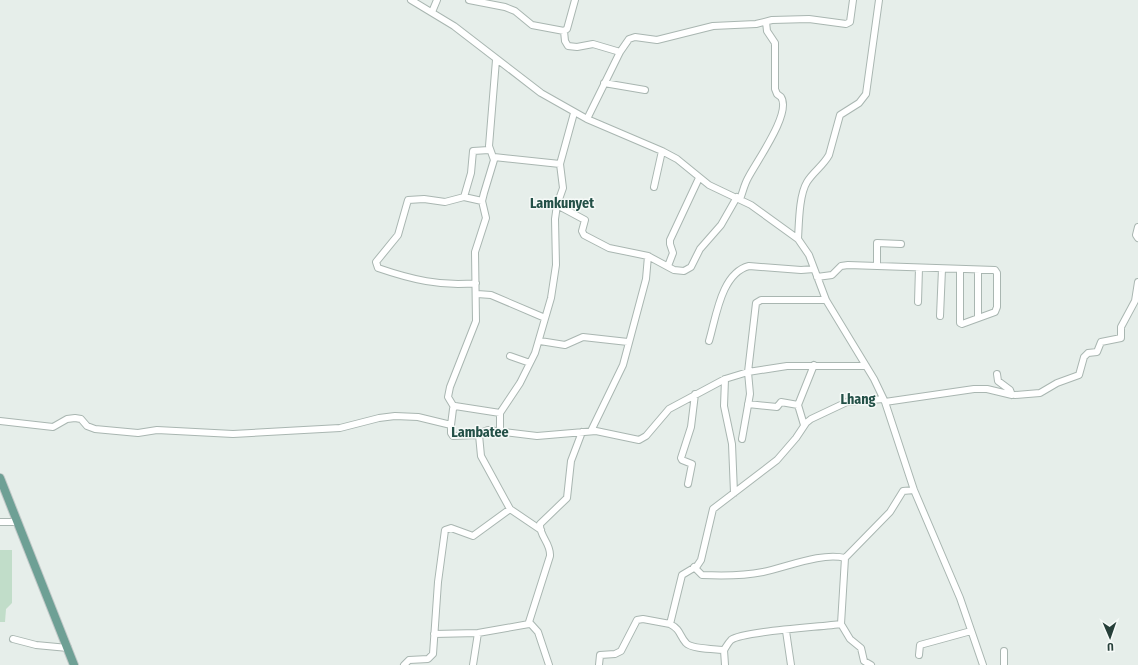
<svg xmlns="http://www.w3.org/2000/svg" width="1138" height="665" font-family="'Fira Sans Condensed',sans-serif">
  <style>
    .green { fill: #c1ddc9 }
    .lines { fill: none; stroke-linecap: round; stroke-linejoin: round }
    .minor-casing { stroke: #a9b6b1; stroke-width: 8 }
    .major-casing { stroke: #c2c9c8; stroke-width: 10 }
    .minor { stroke: #fff; stroke-width: 6 }
    .major { stroke: #6ea095; stroke-width: 8 }
    .labels { text-anchor: middle; dominant-baseline: central; stroke-width: 3; stroke-linejoin: round; paint-order: stroke }
    .quarter-label { font-size: 14px; font-weight: bold; fill: #235047; stroke: #f6faf8 }
  </style>
  <rect width="100%" height="100%" fill="#e6eeea"/>
  <path class="green" d="M 0,550 L 12,550 L 12,603 L 6,609 L 5,622 L 0,622 Z"/>
  <g class="lines">
    <g class="minor-casing">
      <path id="minor" d="M 411,0 L 454,26 L 541,93 L 587,119 L 662,151 L 677,159 L 709,185 L 751,205 L 798,239 L 809,255 L 826,300 L 874,379 L 885,402 L 914,490 L 960,598 L 983,665
        M 469,0 L 505,7 L 515,11 L 532,25 L 564,31 L 567,29 L 575,0
        M 432,12 L 437,0
        M 564,31 L 565,41 L 568,46 L 577,47 L 593,44 L 620,52
        M 604,83 L 645,90
        M 587,119 L 620,52 L 629,39 L 635,37 L 657,40 L 713,26 L 756,24 L 772,20 L 809,19 L 846,24 L 850,22 L 853,0
        M 494,157 L 560,164
        M 654,187 L 662,151
        M 464,197 L 471,173 L 473,151 L 489,150
        M 740,199 C 743,192 744,185 748,178 C 756,162 792,113 781,97 L 777,94 L 775,89 L 775,43 L 767,31 L 766,22
        M 557,205 L 585,220 L 582,231 L 584,235 L 609,248 L 648,256 L 674,270 L 684,271 L 691,267 L 700,249 L 721,225 L 737,197
        M 1138,227 L 1136,235 L 1138,238
        M 798,239 C 799,223 799,195 807,182 C 813,172 823,166 829,155 L 840,115 L 859,103 L 866,94 L 879,0
        M 668,266 L 673,253 L 670,244 L 670,240 L 699,178
        M 877,266 L 877,243 L 901,244
        M 817,277 L 832,275 L 841,266 L 848,265 L 995,270 L 997,273 L 997,307 L 995,312 L 962,324 L 960,323 L 960,269
        M 476,283 C 442,287 410,279 378,268 L 376,262 L 398,235 L 408,200 L 424,199 L 445,202 L 464,197 L 482,201
        M 477,294 L 491,295 L 545,318
        M 918,302 L 919,268
        M 940,316 L 942,269
        M 978,318 L 978,270
        M 540,341 L 565,345 L 583,337 L 628,342
        M 709,341 C 716,318 721,273 749,266 L 801,270 L 814,269
        M 510,356 L 530,363
        M 997,374 L 998,381 L 1010,390 L 1012,395
        M 725,379 L 724,406 L 732,444 L 734,493
        M 1015,395 L 1040,393 L 1057,383 L 1079,375 L 1084,357 L 1088,353 L 1097,352 L 1101,342 L 1121,338 L 1121,327 L 1135,301 L 1138,282
        M 885,402 L 974,389 L 987,389 L 1012,395
        M 748,404 L 777,407 L 781,402 L 798,405 L 814,365
        M 798,405 L 804,425
        M 454,407 L 448,397 L 450,387 L 476,321 L 475,252 L 486,218 L 482,201 L 484,193 L 494,160 L 489,146 L 496,60
        M 0,421 L 53,427 L 67,419 L 75,418 L 81,419 L 87,426 L 95,429 L 138,433 L 157,430 L 233,434 L 340,428 L 379,418 L 395,416 L 418,417 L 451,425 L 451,433 L 453,436 L 476,435 L 488,430 L 537,436 L 596,431 L 639,440 L 646,436 L 669,409 L 725,379 L 748,372 L 787,366 L 866,366
        M 451,425 L 453,409 L 455,406 L 500,413
        M 500,430 L 500,413 L 520,383 L 535,353 L 551,298 L 556,265 L 555,219 L 557,205 L 563,188 L 560,164 L 574,113
        M 591,431 L 623,365 L 646,279 L 648,256
        M 479,435 L 481,456 L 510,509 L 541,530
        M 742,439 L 750,394 L 748,372 L 756,303 L 761,300 L 826,300
        M 688,484 L 692,464 L 682,460 L 681,458 L 691,427 L 695,394
        M 0,522 L 18,522
        M 694,567 L 702,575 C 723,576 743,576 763,572 C 787,567 822,552 845,558
        M 841,624 L 845,558 L 890,512 L 903,491 L 914,490
        M 786,631 L 791,665
        M 434,634 L 478,633 L 529,624
        M 13,639 L 36,645 L 68,648
        M 724,650 L 725,665
        M 1004,651 L 1004,665
        M 919,655 L 920,645 L 971,631
        M 404,665 L 409,660 L 428,659 L 433,654 L 438,582 L 445,530 L 451,528 L 473,536 L 510,509
        M 473,665 L 478,633
        M 549,665 L 538,632 L 529,622 L 550,556 C 551,543 539,536 540,524 L 567,498 L 571,461 L 582,432
        M 599,665 L 600,655 L 615,654 L 621,651 L 637,620 L 643,619 L 670,624
        M 871,665 L 864,661 L 861,648 L 850,639 L 841,624 C 821,627 743,631 731,640 C 728,643 726,647 724,650 C 716,649 691,649 686,643 C 679,635 681,630 670,624 L 682,575 L 697,566 L 701,560 L 713,509 L 777,460 L 796,438 L 806,423 L 811,419 L 847,402 L 883,399"/>
    </g>
    <g class="major-casing">
      <path id="major" d="M 0,478 L 74,665"/>
    </g>
    <use href="#minor" class="minor"/>
    <use href="#major" class="major"/>
  </g>
  <g class="labels">
    <g class="quarter-label">
      <text x="562" y="203">Lamkunyet</text>
      <text x="858" y="399">Lhang</text>
      <text x="480" y="432">Lambatee</text>
    </g>
  </g>
  <g transform="translate(1110 637) rotate(178)" stroke="#f6faf8" stroke-width="3" paint-order="stroke">
  <path d="M0-3L7 15L0 10L-7 15Z" fill="#263f39"/>
  <text y="-6" font-size="11" font-weight="bold" text-anchor="middle" fill="#263f39">U</text>
  </g>
</svg>
